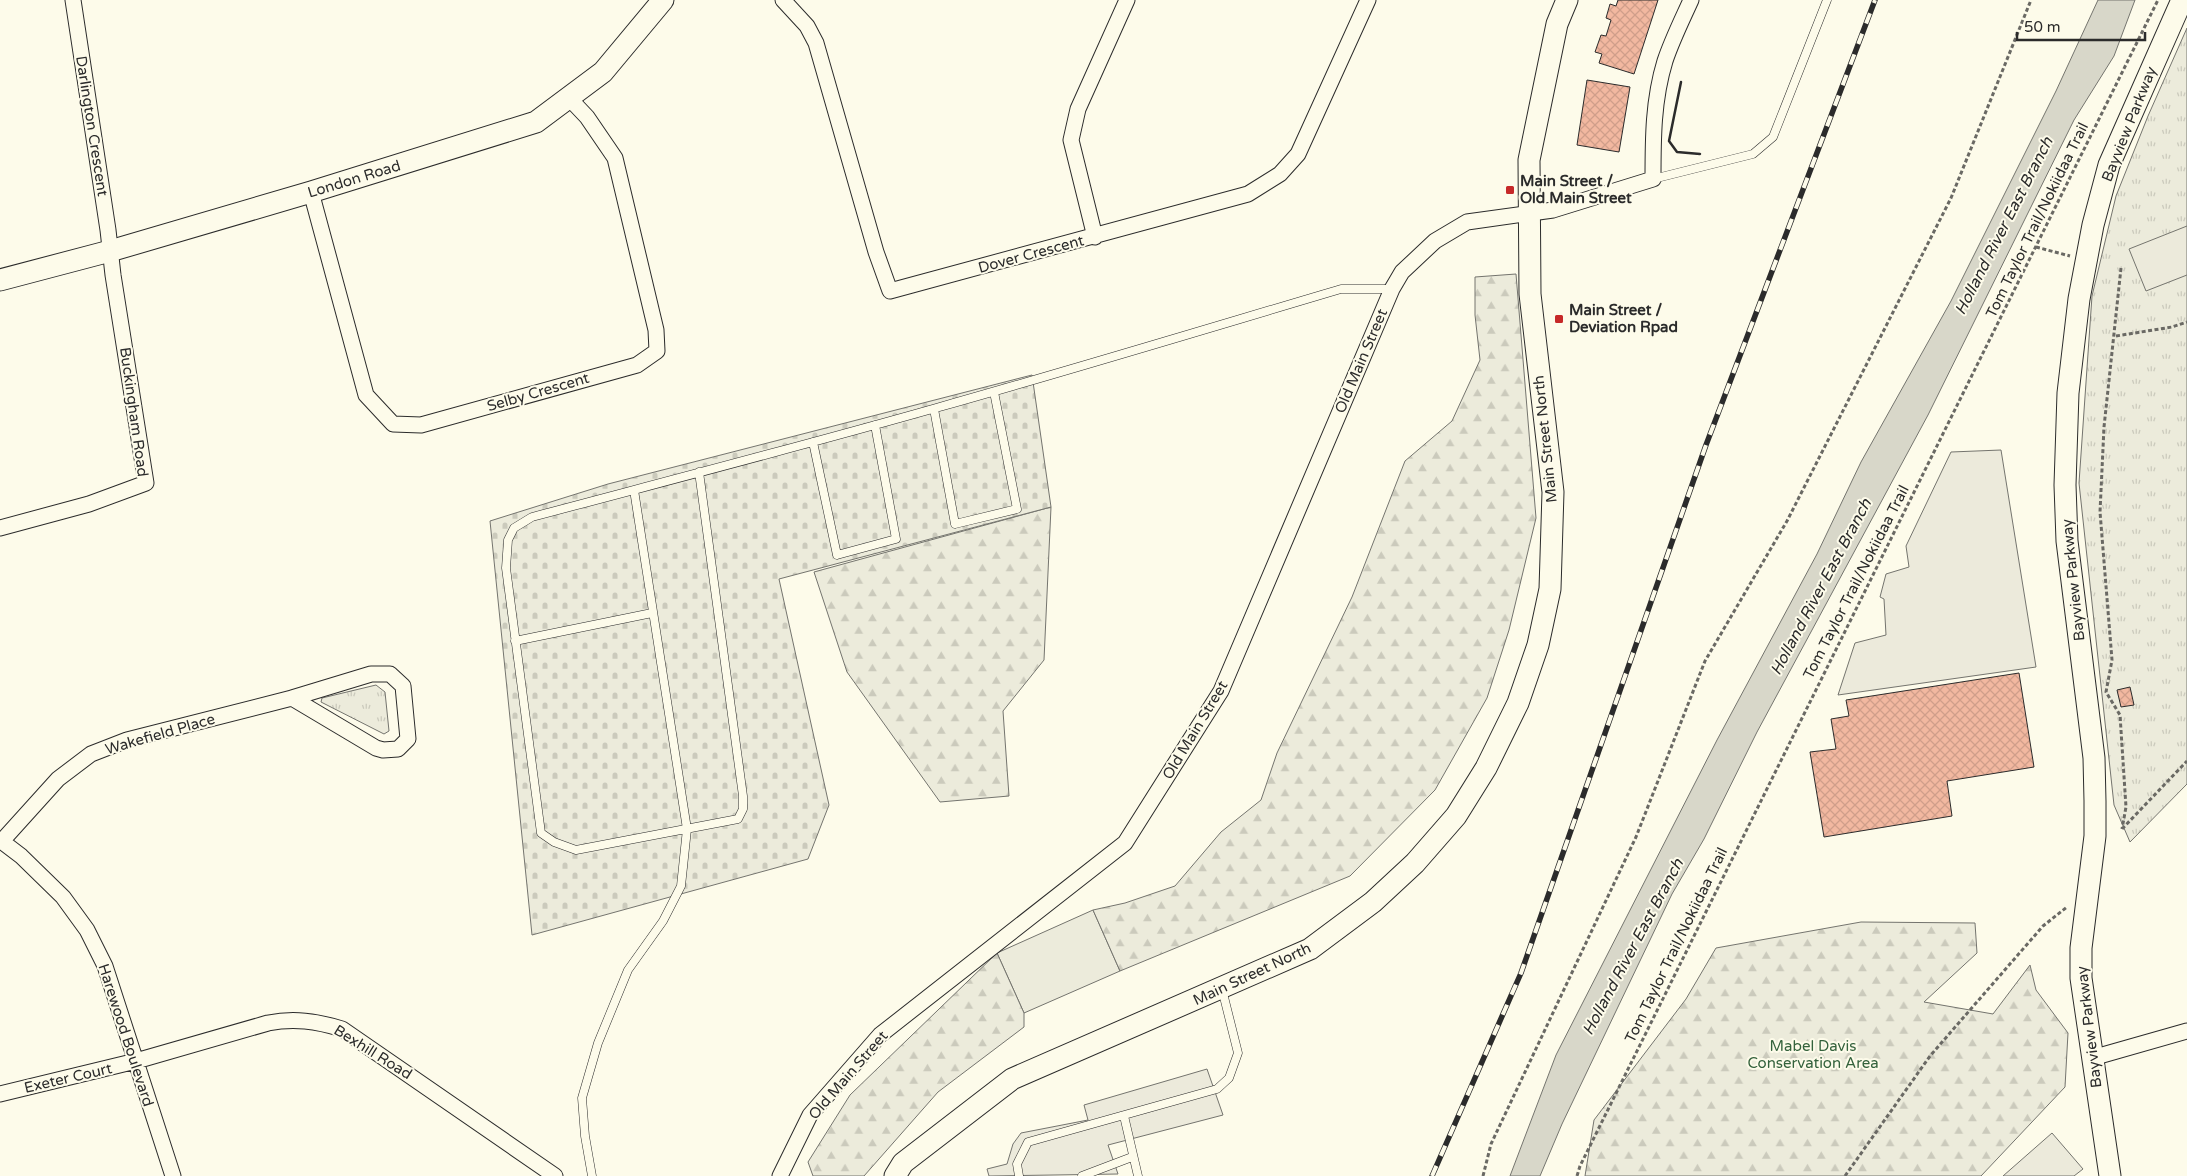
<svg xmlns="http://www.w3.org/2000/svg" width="2187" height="1176" font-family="'Varela Round',sans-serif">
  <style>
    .green { fill: #ecebdb; stroke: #74746e }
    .forest { fill: url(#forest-firs); stroke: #74746e }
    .cemetery { fill: url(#cemetery-stones); stroke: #74746e }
    .park { fill: url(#park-tufts); stroke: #74746e }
    .parking { fill: #eceadb; stroke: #74746e }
    .water { fill: #d8d7c9; stroke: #74746e }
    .building { fill: url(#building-cross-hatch); stroke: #2b2b2b }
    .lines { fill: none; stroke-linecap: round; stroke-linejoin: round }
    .lane-casing { stroke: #2b2b2b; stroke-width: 9 }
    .street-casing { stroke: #2b2b2b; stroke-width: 17 }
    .secondary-casing { stroke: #2b2b2b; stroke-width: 23 }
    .path { stroke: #6a6964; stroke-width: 3; stroke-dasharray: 4 2.5; stroke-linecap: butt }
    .lane { stroke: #fdfbea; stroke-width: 8 }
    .street { stroke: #fdfbea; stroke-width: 15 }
    .secondary { stroke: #fdfbea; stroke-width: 21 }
    .rail-casing { stroke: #2b2b2b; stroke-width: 5.5 }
    .rail { stroke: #fdfbea; stroke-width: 4; stroke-dasharray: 11; stroke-linecap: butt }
    .wall { stroke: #2b2b2b; stroke-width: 2.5 }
    .poi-dot { fill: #c62828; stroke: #fdfbea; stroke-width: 2 }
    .labels { text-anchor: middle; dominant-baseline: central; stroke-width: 4; stroke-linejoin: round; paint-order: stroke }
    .street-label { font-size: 15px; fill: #2b2b2b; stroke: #fdfbea }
    .poi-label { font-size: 15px; font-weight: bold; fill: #2b2b2b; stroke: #fdfbea; text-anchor: start }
    .park-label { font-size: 15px; fill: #34623c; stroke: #fdfbea }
    .water-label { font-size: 16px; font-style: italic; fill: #2b2b2b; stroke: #fdfbea }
  </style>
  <defs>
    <pattern id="forest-firs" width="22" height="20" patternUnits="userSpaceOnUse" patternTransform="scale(1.25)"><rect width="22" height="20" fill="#ecebdb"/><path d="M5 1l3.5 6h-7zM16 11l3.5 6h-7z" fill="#cbcabc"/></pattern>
    <pattern id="cemetery-stones" width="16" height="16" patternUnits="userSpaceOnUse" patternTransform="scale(1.25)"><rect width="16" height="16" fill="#ecebdb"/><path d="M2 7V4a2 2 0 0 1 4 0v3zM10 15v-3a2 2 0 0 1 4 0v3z" fill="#cbcabc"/></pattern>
    <pattern id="park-tufts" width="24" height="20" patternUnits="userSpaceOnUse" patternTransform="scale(1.25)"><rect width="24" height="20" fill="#ecebdb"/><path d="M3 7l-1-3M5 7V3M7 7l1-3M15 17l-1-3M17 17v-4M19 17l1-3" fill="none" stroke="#cbcabc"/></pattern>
    <pattern id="building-cross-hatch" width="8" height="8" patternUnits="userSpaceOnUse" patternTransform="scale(1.25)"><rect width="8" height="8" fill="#f2b8a0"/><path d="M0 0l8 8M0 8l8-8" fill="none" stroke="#d09e8a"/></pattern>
  </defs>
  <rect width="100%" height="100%" fill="#fdfbea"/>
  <path class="green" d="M 1093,910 L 1120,971 L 1024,1013 L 997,953 Z"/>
  <path class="forest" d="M 1516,274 L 1536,518 L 1509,630 L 1487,698 L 1435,790 L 1350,876 L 1120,971 L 1093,910 L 1125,903 L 1175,886 L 1221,832 L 1261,800 L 1277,753 L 1352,597 L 1405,461 L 1452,421 L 1480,360 L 1475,315 L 1475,277 Z
    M 1051,507 L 1044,660 L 1003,711 L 1009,796 L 940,802 L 847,672 L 814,572 Z
    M 1861,922 L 1975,923 L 1977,953 L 1924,1002 L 1993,1014 L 2030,965 L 2036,990 L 2068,1033 L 2065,1087 L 1981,1176 L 1585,1176 L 1594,1120 L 1686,999 L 1716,948 Z
    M 997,953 L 1024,1013 L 1024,1027 L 938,1092 L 864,1176 L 813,1176 L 808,1162 L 850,1095 Z"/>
  <path class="cemetery" d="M 1032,375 L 1051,507 L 779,579 L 829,805 L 808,859 L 532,935 L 490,521 L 608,484 Z"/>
  <path class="park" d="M 2187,28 L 2187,784 L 2130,842 L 2114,805 L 2079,483 L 2092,296 L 2116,196 L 2148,116 Z
    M 376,685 L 385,692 L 389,731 L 384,734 L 321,702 L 322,698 Z"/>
  <path class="parking" d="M 2187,226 L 2187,275 L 2146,291 L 2129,249 Z
    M 2001,450 L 2036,667 L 1838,695 L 1855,643 L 1886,635 L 1884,599 L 1880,597 L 1886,574 L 1909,567 L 1906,546 L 1951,452 Z
    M 1207,1069 L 1223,1115 L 1108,1145 L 1118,1174 L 989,1176 L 987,1169 L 1007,1164 L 1013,1144 L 1021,1133 L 1088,1120 L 1084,1105 Z
    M 2052,1133 L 2083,1169 L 2074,1176 L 2003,1176 Z"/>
  <path class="water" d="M 2098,0 L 2135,0 L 2114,56 L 2074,120 L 1928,415 L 1757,732 L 1704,839 L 1672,894 L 1562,1124 L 1540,1176 L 1510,1176 L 1556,1055 L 1717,740 L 1817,554 L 1861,462 L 1951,301 L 2056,91 Z"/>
  <path class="building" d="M 1618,0 L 1658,0 L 1634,74 L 1599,63 L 1602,54 L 1595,52 L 1601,35 L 1606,36 L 1611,20 L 1606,18 L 1610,4 L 1616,6 Z
    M 1587,80 L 1630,87 L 1619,152 L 1577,145 Z
    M 2019,673 L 2034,767 L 1947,781 L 1952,816 L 1824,837 L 1810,752 L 1836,749 L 1831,719 L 1849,716 L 1846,700 Z
    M 2130,687 L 2134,705 L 2121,707 L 2117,690 Z"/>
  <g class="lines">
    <g class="lane-casing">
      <path id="lane" d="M 1653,179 L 1753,154 L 1773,137 L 1827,0
        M 934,409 L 955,524 L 1017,509 L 994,392
        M 813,442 L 837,555 L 896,539 L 875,425
        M 699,472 L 743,796 L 743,809 L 738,819 L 576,850 L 554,842 L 541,833 L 506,568 L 508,540 L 514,528 L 532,517 C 667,481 802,446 936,408 C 1071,370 1206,329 1341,289 L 1392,289
        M 515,641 L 652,613
        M 1124,1116 L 1138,1176
        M 592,1176 L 585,1136 L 582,1098 L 598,1043 L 628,970 L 663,921 L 681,886 L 687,829 L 634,490
        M 1019,1176 L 1017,1164 L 1028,1142 L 1217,1089 L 1229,1078 L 1238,1053 L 1222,989
        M 1082,1176 L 1132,1157"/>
    </g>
    <g class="street-casing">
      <path id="street" d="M 783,0 L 807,26 L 816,43 L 876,252 L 890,291 L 1248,194 L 1280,174 L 1298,154 L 1368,0
        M 311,192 L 366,395 L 393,424 L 421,425 L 637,365 L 657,351 L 656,330 L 615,158 L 587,117 L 569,98
        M 1095,237 L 1071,140 L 1078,109 L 1127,0
        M 0,528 L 89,504 L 146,483 L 113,275 L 108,230 L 73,0
        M 0,840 L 21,856 L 63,897 L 87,930 L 105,966 L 173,1176
        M 2,841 L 58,779 L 91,754 L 127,740 L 292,698 L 376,748 L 383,750 L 398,749 L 408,739 L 403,686 L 390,674 L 371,674 L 292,698
        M 2092,1058 L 2187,1031
        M 0,1094 L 136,1061 L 268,1023 C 294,1018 316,1021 342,1029 L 555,1176
        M 780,1176 L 810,1115 L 880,1035 L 1125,843 L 1221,691 L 1392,289 L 1402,272 L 1435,241 L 1467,222 L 1553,210 L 1653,179 C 1653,139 1653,100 1665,61 C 1672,40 1682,20 1691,0"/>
    </g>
    <g class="secondary-casing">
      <path id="secondary" d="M 0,280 L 110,251 L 311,192 L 536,122 L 603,72 L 663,0
        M 895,1176 L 903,1163 L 1012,1079 L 1310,949 L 1373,902 L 1415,863 L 1456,816 L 1486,768 L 1518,703 L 1538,645 L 1550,589 L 1553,492 L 1530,294 L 1529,160 L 1557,24 L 1567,0
        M 2110,1176 L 2081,978 L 2081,948 L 2095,836 L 2095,801 L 2094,758 L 2067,541 L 2065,485 L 2068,393 L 2079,299 L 2093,225 L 2109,165 L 2182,0"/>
    </g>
    <path class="path" d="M 2036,247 L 2070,256
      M 2121,268 L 2104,427 L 2100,512 L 2112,660 L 2106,692 L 2120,715 L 2126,807 L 2122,829
      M 2116,336 L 2172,327 L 2187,322
      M 2122,829 L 2187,761
      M 1483,1176 L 1491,1144 L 1636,837 L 1705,661 L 1787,521 L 1951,198 L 2031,0
      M 1577,1176 L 1580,1166 L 2158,0
      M 1845,1176 L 1930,1056 L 2043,926 L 2067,907"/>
    <use href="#lane" class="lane"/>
    <use href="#street" class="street"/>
    <use href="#secondary" class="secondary"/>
    <g class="rail-casing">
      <path id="rail" d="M 1432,1176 L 1521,973 L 1706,445 L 1875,0"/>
    </g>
    <use href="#rail" class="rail"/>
    <path class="wall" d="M 1681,82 L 1669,141 L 1677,152 L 1700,154"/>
  </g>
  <g class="poi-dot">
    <rect x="1505" y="185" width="10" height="10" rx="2.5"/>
    <rect x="1554" y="314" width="10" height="10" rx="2.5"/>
  </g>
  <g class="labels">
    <g class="street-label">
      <text transform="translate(2129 124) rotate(-68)">Bayview Parkway</text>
      <text transform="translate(92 126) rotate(81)">Darlington Crescent</text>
      <text transform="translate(354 179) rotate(-17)">London Road</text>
      <text transform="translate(2037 220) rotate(-64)">Tom Taylor Trail/Nokiidaa Trail</text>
      <text transform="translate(1031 254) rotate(-15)">Dover Crescent</text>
      <text transform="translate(1361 361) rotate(-67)">Old Main Street</text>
      <text transform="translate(538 392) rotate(-16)">Selby Crescent</text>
      <text transform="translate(134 412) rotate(82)">Buckingham Road</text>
      <text transform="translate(1545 439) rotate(-96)">Main Street North</text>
      <text transform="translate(2073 580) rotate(-96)">Bayview Parkway</text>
      <text transform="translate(1856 582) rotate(-63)">Tom Taylor Trail/Nokiidaa Trail</text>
      <text transform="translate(1195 730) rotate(-59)">Old Main Street</text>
      <text transform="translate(160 734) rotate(-16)">Wakefield Place</text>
      <text transform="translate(1676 945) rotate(-64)">Tom Taylor Trail/Nokiidaa Trail</text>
      <text transform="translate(1252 974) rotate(-25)">Main Street North</text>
      <text transform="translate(2089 1027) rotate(-97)">Bayview Parkway</text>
      <text transform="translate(126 1035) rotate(72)">Harewood Boulevard</text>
      <text transform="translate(373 1052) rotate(32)">Bexhill Road</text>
      <text transform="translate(848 1075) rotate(-49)">Old Main Street</text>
      <text transform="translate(68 1078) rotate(-13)">Exeter Court</text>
    </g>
    <g class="poi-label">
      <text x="1520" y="181">Main Street /<tspan x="1520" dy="17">Old Main Street</tspan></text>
      <text x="1569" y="310">Main Street /<tspan x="1569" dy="17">Deviation Rpad</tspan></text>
    </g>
    <g class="park-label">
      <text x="1813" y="1046">Mabel Davis<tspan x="1813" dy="17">Conservation Area</tspan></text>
    </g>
    <g class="water-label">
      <text transform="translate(2004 226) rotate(-63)">Holland River East Branch</text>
      <text transform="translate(1821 587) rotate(-62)">Holland River East Branch</text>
      <text transform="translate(1633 947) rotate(-62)">Holland River East Branch</text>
    </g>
  </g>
  <path d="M2017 32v8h128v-8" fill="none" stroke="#2b2b2b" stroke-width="2.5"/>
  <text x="2024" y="32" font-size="15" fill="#2b2b2b" stroke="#fdfbea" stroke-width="4" paint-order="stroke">50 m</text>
</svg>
